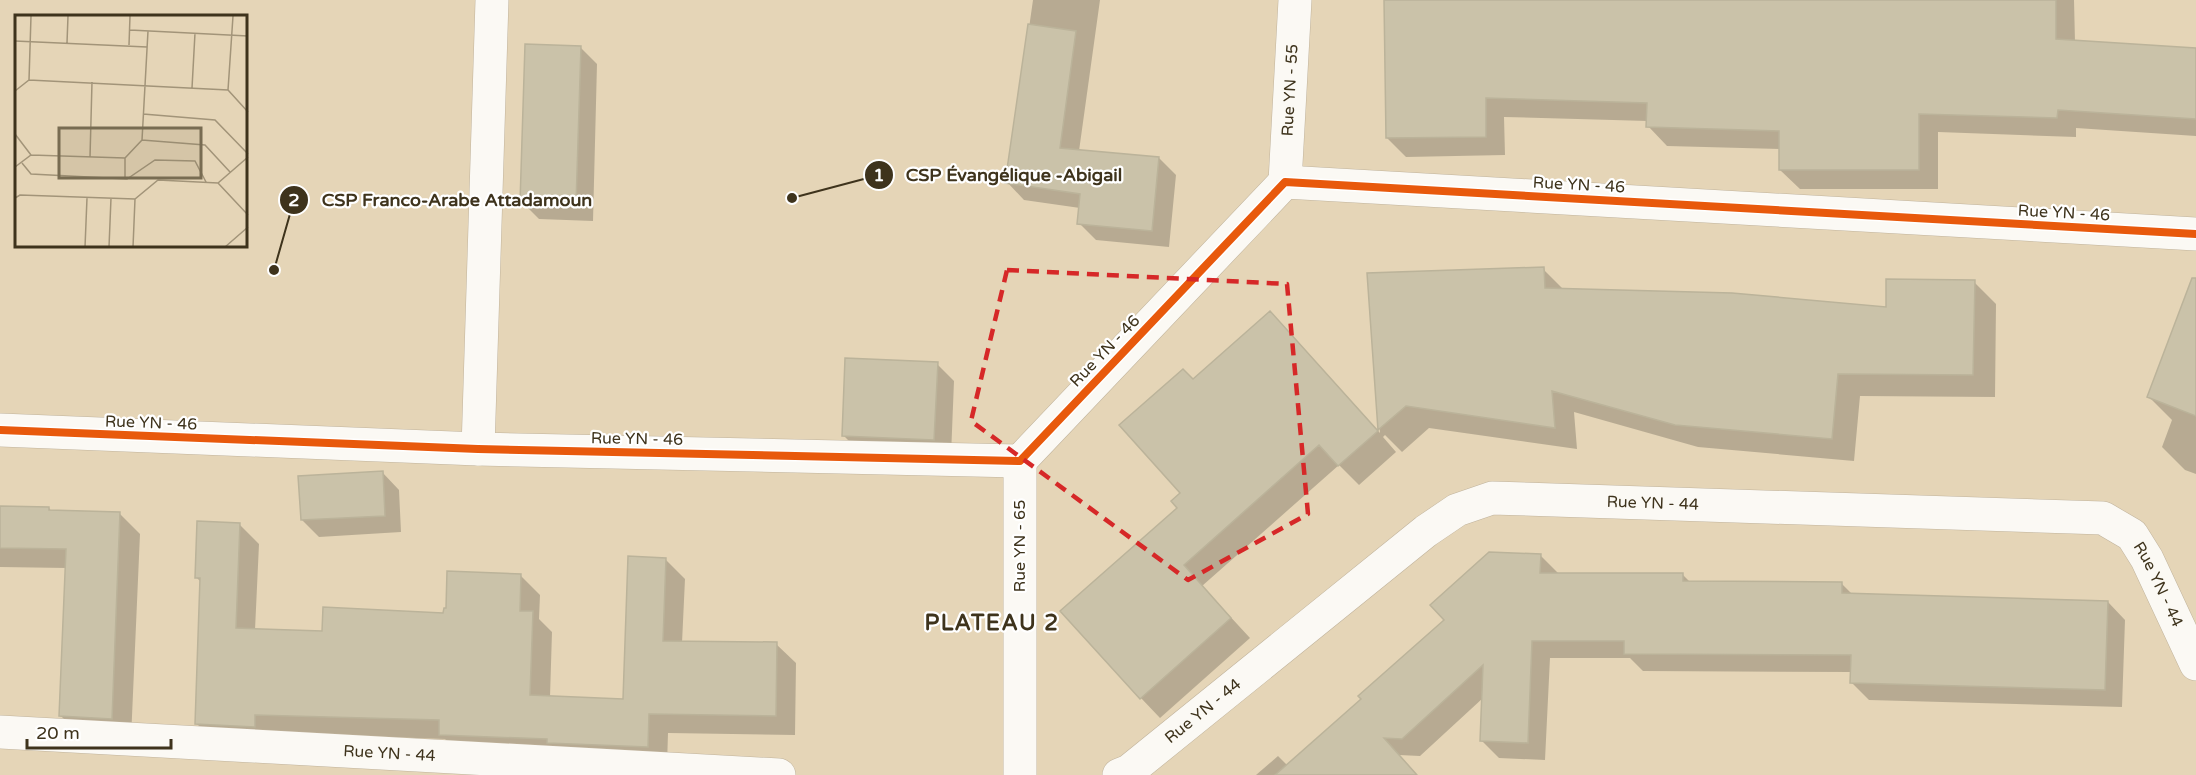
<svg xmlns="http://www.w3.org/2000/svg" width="2196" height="775" font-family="'Varela Round',sans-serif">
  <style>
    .shadow { fill: #0003 }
    .building { fill: #cac2a9; stroke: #bbb39a; stroke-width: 1.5 }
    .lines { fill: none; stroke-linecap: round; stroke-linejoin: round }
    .street-casing { stroke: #c0b39c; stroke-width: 34 }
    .street { stroke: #fbf9f4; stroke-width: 33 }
    .cycleway-casing { stroke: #fff; stroke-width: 11 }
    .cycleway { stroke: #e8590c; stroke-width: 8 }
    .marked { fill: none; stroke: #d62828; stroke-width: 4.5; stroke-dasharray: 12 8; stroke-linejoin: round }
    .labels { text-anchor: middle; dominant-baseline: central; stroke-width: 4.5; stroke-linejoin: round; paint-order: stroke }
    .street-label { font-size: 16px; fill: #3e331c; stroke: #fff }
    .district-label { font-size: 22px; font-weight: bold; letter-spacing: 1.5px; fill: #3e331c; stroke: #fff }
    .inset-road { fill: none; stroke: #a29479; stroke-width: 1.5 }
    .view { fill: #786c52; fill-opacity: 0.15; stroke: #786c52; stroke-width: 3 }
    .inset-edge { fill: none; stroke: #3e331c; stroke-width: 3 }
    .leader { fill: none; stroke: #3e331c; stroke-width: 2 }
    .callout-dot { fill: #3e331c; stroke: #fff; stroke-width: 2 }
    .mark-label { font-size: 18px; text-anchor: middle; font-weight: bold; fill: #fff }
    .callout-label { font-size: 18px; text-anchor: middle; font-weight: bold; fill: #3e331c; stroke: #fff; stroke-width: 4.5; stroke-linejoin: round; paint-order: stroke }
  </style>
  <rect width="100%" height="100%" fill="#e5d5b7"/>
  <path class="shadow" d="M 1033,0 L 1100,0 L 1079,151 L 1159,158 L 1176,175 L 1169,247 L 1096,240 L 1079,223 L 1080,208 L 1024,200 L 1007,182 Z
    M 1388,0 L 2074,0 L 2075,42 L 2196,50 L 2196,136 L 2076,128 L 2076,137 L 1938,132 L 1938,189 L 1800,189 L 1780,170 L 1780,149 L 1667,146 L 1648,126 L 1648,121 L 1504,117 L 1505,155 L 1406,157 L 1387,138 Z
    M 580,47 L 597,64 L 593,221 L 539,219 L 522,202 Z
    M 1543,269 L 1564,290 L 1887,309 L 1974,282 L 1996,304 L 1995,397 L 1860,396 L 1854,461 L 1698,447 L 1574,412 L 1577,449 L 1429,428 L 1402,452 L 1385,435 L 1383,437 L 1396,452 L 1359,485 L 1339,465 L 1202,586 L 1250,638 L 1160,718 L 1141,698 L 1182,493 L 1193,381 L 1290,333 L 1380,433 L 1368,274 Z
    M 2196,336 L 2196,474 L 2185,470 L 2162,447 L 2172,420 L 2149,397 Z
    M 937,364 L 954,381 L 951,456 L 860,452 L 843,435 Z
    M 382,472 L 399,490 L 401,532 L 319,537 L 302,520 Z
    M 0,507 L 49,508 L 52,512 L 120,514 L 140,534 L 131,739 L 80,736 L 61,716 L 67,568 L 0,567 Z
    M 239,524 L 259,544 L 255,630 L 323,633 L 445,614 L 520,575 L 540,595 L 539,619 L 552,632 L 550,697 L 624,700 L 665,559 L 685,579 L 682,643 L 776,644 L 796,663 L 795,735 L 668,733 L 667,766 L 460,754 L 445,739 L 274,733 L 216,743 L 196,723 L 202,583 L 196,577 Z
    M 1540,555 L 1558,573 L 1682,574 L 1690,582 L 1842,584 L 1853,595 L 2108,602 L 2125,620 L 2122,707 L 1869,700 L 1851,682 L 1852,672 L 1643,671 L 1630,658 L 1550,658 L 1545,760 L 1499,758 L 1482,741 L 1483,698 L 1420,756 L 1399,755 L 1417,775 L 1256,775 L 1278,756 L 1288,766 Z"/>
  <path class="building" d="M 1384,0 L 2056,0 L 2056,39 L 2196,48 L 2196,119 L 2058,110 L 2057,118 L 1919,114 L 1919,170 L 1779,170 L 1779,131 L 1646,127 L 1647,103 L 1486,98 L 1486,137 L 1386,138 Z
    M 1028,24 L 1076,31 L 1060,148 L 1159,157 L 1152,231 L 1077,224 L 1080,194 L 1005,183 Z
    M 525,44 L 581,46 L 576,204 L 520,203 Z
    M 1544,267 L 1545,288 L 1732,293 L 1886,307 L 1886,279 L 1975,280 L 1973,375 L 1838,374 L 1832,439 L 1675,425 L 1552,391 L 1555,428 L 1406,406 L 1378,430 L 1367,273 Z
    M 2192,278 L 2196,278 L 2196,416 L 2147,397 Z
    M 1270,311 L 1378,431 L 1338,466 L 1319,445 L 1184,565 L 1231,618 L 1140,699 L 1060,611 L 1177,508 L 1171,501 L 1180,493 L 1119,425 L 1183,369 L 1193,379 Z
    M 845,358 L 938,362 L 934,440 L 842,436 Z
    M 383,471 L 385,516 L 301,520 L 298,476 Z
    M 0,506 L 49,507 L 49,510 L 120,512 L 112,719 L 59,716 L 66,549 L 0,548 Z
    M 197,521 L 240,523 L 236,628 L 322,631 L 323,607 L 443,613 L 444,608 L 446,608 L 447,571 L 521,574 L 520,611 L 533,611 L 530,695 L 623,699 L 628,556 L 666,558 L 663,641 L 777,642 L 776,716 L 649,714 L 648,747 L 547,743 L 547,739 L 439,735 L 439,720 L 255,715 L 255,727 L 195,724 L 200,578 L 195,578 Z
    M 1489,552 L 1541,554 L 1540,573 L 1683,573 L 1683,581 L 1842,582 L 1842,593 L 2108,601 L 2105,690 L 1850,683 L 1851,655 L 1624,654 L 1624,641 L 1532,641 L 1528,743 L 1480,741 L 1483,665 L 1402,739 L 1384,738 L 1417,775 L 1275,775 L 1361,699 L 1358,696 L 1444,620 L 1430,605 Z"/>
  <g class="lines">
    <g class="street-casing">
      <g id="street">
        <path id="s1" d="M 1285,182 L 1295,0"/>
        <path d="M 0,430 L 478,449 L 1020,461 L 1285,182 L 2196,234"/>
        <path d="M 478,449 L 492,0"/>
        <path d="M 1020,461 L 1020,775"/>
        <path id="s2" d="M 0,732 L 779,775"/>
        <path id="s3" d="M 1119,775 L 1129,771 L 1426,531 L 1457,510 L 1492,498 L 2103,518 L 2132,535 L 2147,559 L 2196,664"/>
      </g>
    </g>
    <use href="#street" class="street"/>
    <g class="cycleway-casing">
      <path id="cycleway" d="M 0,430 L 478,449 L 1020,461 L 1285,182 L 2196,234"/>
    </g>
    <use href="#cycleway" class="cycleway"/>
  </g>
  <path class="marked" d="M 1007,270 L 1287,284 L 1308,514 L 1188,580 L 971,421 Z"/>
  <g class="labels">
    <g class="street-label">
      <text stroke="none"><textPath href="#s1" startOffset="92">Rue YN - 55</textPath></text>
      <text transform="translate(1579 185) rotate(3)">Rue YN - 46</text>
      <text transform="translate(2064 213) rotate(3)">Rue YN - 46</text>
      <text transform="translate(1105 351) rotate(-46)">Rue YN - 46</text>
      <text transform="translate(151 423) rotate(2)">Rue YN - 46</text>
      <text transform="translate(637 439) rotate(1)">Rue YN - 46</text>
      <text stroke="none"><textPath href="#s3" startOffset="628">Rue YN - 44</textPath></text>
      <text transform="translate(1020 546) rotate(-90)">Rue YN - 65</text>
      <text stroke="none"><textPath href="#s3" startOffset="1168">Rue YN - 44</textPath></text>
      <text stroke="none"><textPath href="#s3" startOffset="106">Rue YN - 44</textPath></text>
      <text stroke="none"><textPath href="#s2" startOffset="390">Rue YN - 44</textPath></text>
    </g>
    <g class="district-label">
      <text x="992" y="623">PLATEAU 2</text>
    </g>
  </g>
  <g transform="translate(15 15)">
    <rect width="232" height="232" fill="#e5d5b7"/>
    <path class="inset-road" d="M 115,15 L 233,21M 0,26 L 132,32M 52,28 L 53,1M 114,30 L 115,1M 14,65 L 16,1M 177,73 L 180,18M 213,75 L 218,1M 0,76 L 14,65 L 213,75 L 233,97M 128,99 L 200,105 L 233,139M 0,119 L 16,140M 127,125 L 133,16M 75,142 L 77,67M 110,143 L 110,164M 7,148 L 16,159 L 112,164 L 140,145 L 180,146 L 191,167M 0,152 L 16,140 L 110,143 L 127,125 L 190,130 L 215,157M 203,168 L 233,200M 0,183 L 5,180 L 120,184 L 143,165 L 203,168 L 233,142M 70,232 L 72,183M 94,232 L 96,183M 118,232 L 120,184M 210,232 L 233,212"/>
    <path class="view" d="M 44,113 L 186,113 L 186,163 L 44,163 Z"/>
    <rect width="232" height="232" class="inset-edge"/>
  </g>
  <path class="leader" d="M792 198L879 175M274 270L294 200"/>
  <g class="callout-dot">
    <circle cx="792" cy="198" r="6"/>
    <circle cx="274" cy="270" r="6"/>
    <circle cx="879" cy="175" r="15"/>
    <circle cx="294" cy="200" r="15"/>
  </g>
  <g class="mark-label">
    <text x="879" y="181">1</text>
    <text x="294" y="206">2</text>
  </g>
  <g class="callout-label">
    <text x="1014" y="181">CSP Évangélique -Abigail</text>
    <text x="457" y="206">CSP Franco-Arabe Attadamoun</text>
  </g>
  <path d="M27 739v9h144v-9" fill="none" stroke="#3e331c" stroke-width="3"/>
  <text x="36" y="739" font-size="18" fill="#3e331c" stroke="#ffffff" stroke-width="4.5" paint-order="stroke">20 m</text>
</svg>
